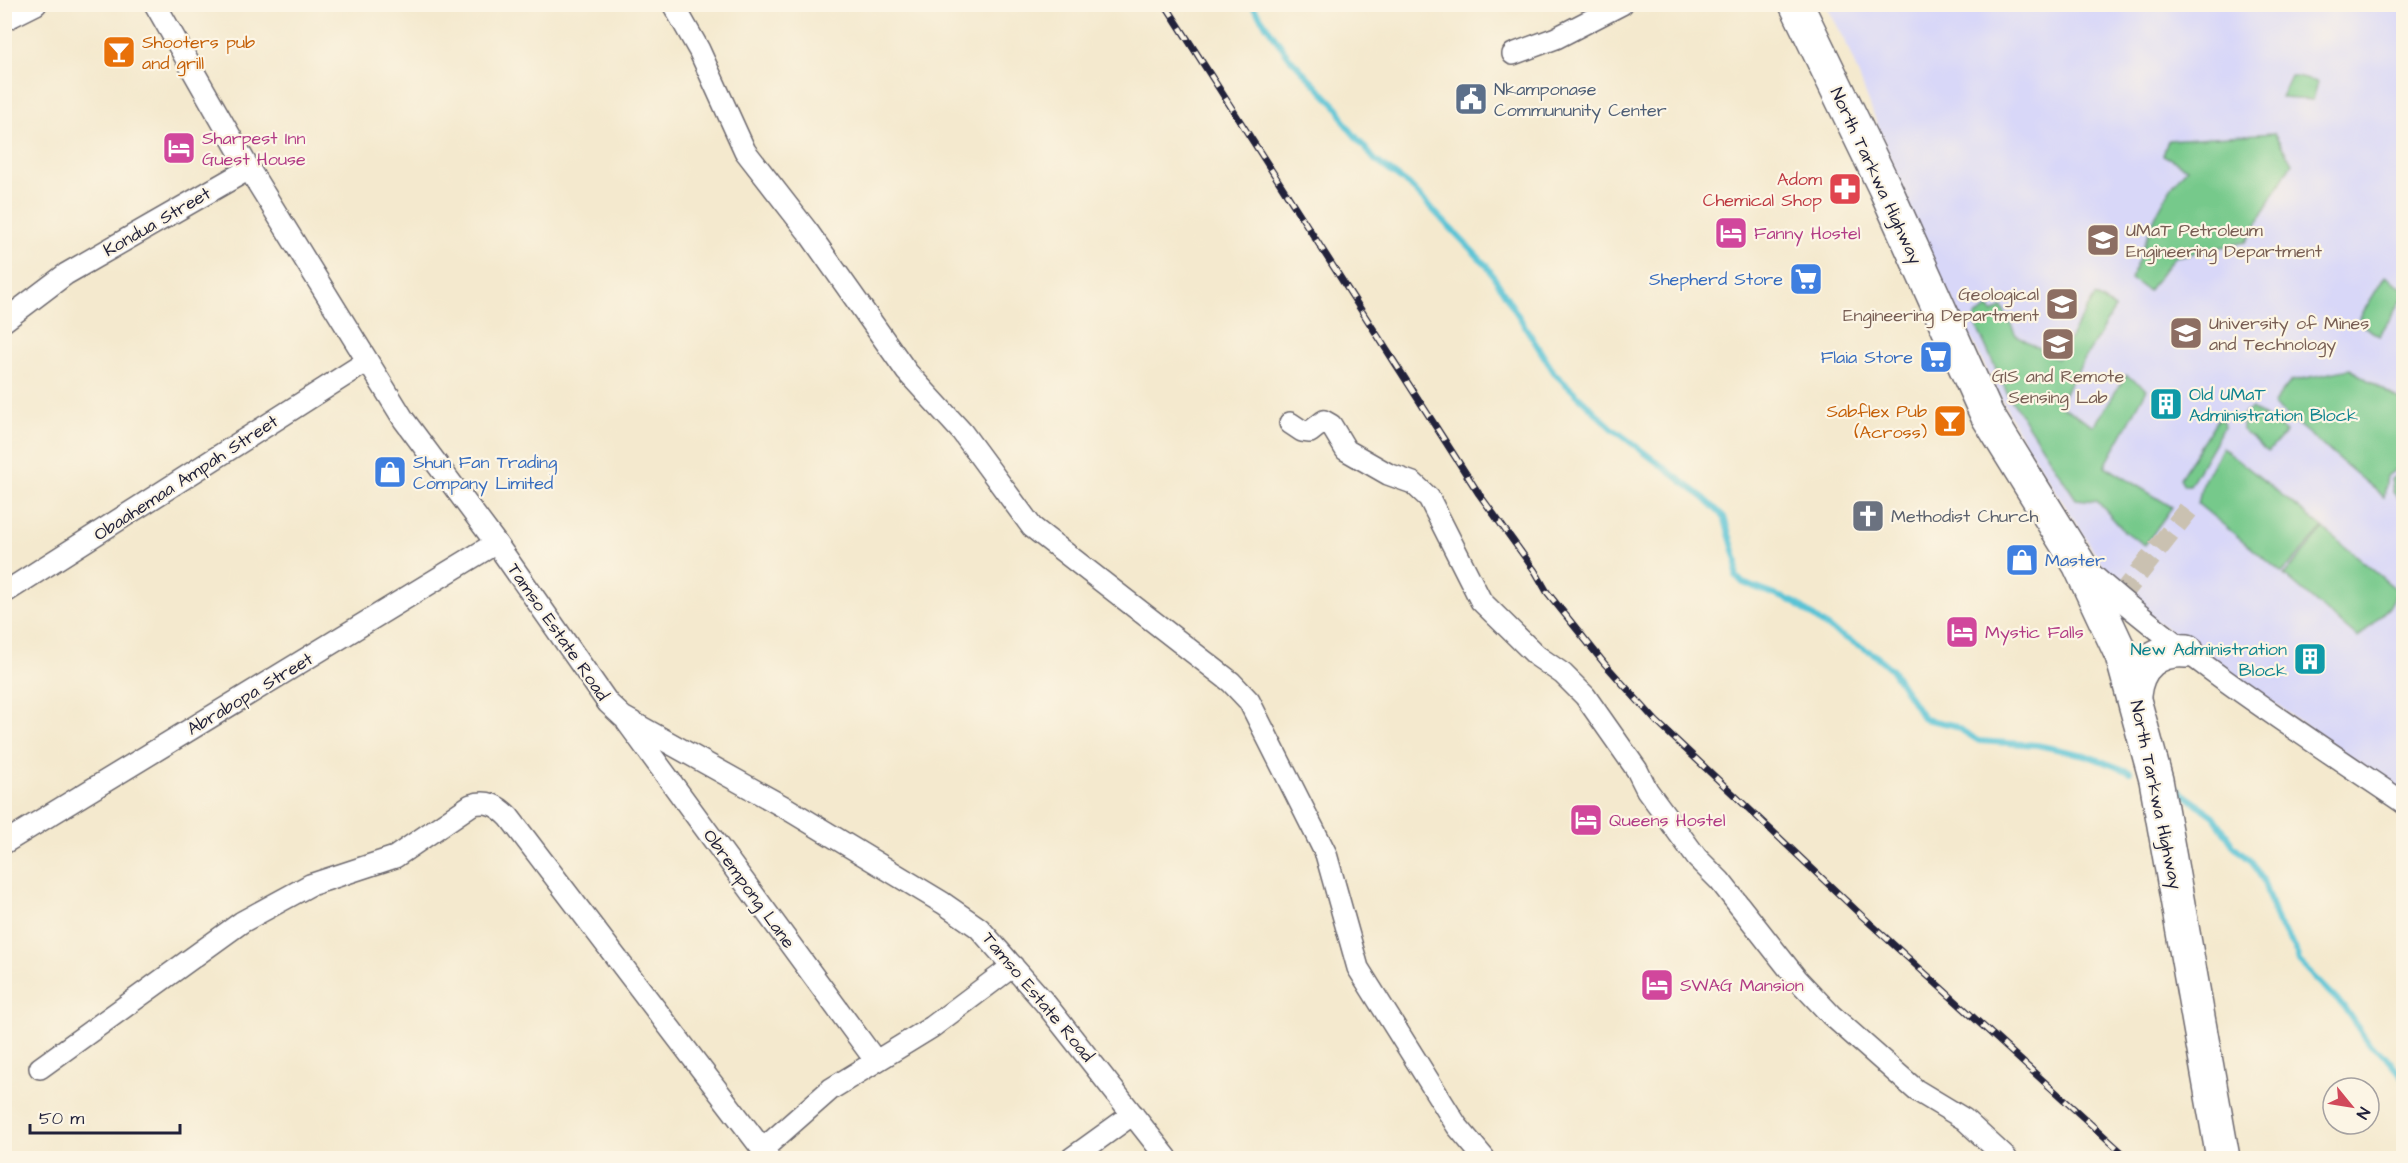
<svg xmlns="http://www.w3.org/2000/svg" width="2408" height="1163" font-family="'Architects Daughter',sans-serif">
  <style>
    .built { fill: #d8d7f8 }
    .green { fill: #76c98b; stroke: #4c7663; stroke-width: 1.5 }
    .lines { fill: none; stroke-linecap: round; stroke-linejoin: round }
    .stream { stroke: #59c3d5; stroke-width: 6 }
    .street-tunnel { stroke: #cac1b1; stroke-width: 21; stroke-dasharray: 21 10; stroke-linecap: butt }
    .street-casing { stroke: #6c686e; stroke-width: 24 }
    .primary-casing { stroke: #6c686e; stroke-width: 36 }
    .street { stroke: #fff; stroke-width: 21 }
    .primary { stroke: #fff; stroke-width: 33 }
    .rail-casing { stroke: #22223b; stroke-width: 7 }
    .rail { stroke: #fcf5e5; stroke-width: 4.5; stroke-dasharray: 14; stroke-linecap: butt }
    .labels { text-anchor: middle; dominant-baseline: central; stroke-width: 4.5; stroke-linejoin: round; paint-order: stroke }
    .food-label { font-size: 18px; fill: #c56008; stroke: #fcf5e5; text-anchor: start }
    .service-label { font-size: 18px; fill: #4e5e75; stroke: #fcf5e5; text-anchor: start }
    .hotel-label { font-size: 18px; fill: #b23c85; stroke: #fcf5e5; text-anchor: start }
    .street-label { font-size: 18px; fill: #22223b; stroke: #fcf5e5 }
    .health-label { font-size: 18px; fill: #be3a42; stroke: #fcf5e5; text-anchor: end }
    .education-label { font-size: 18px; fill: #785e54; stroke: #fcf5e5; text-anchor: start }
    .shop-label { font-size: 18px; fill: #366cbe; stroke: #fcf5e5; text-anchor: end }
    .culture-label { font-size: 18px; fill: #0d838f; stroke: #fcf5e5; text-anchor: start }
    .worship-label { font-size: 18px; fill: #5b616d; stroke: #fcf5e5; text-anchor: start }
  </style>
  <rect width="100%" height="100%" fill="#fcf5e5"/>
  <filter id="ink" filterUnits="userSpaceOnUse"><feTurbulence type="fractalNoise" baseFrequency=".0167" numOctaves="2"/><feDisplacementMap in="SourceGraphic" scale="12" xChannelSelector="R" yChannelSelector="G"/><feConvolveMatrix kernelMatrix="1 2 1 2 8 2 1 2 1" color-interpolation-filters="sRGB"/></filter>
  <filter id="wash" filterUnits="userSpaceOnUse"><feTurbulence type="fractalNoise" baseFrequency=".008" numOctaves="4" result="noise"/><feDisplacementMap in="SourceGraphic" scale="24" xChannelSelector="R" yChannelSelector="G"/><feGaussianBlur stdDeviation="1.35" result="paint"/><feColorMatrix in="noise" values="0 0 0 0 0 0 0 0 0 0 0 0 0 0 0 0 0 1.4 0 .05"/><feComposite in="paint" operator="in"/></filter>
  <g filter="url(#wash)">
    <rect width="100%" height="100%" fill="#f4e9ce"/>
    <path class="built" d="M 1826,5 L 2403,5 L 2403,793 L 2124,599 L 2016,428 L 1921,238 L 1845,40 Z"/>
    <path class="green" d="M 2291,76 L 2318,82 L 2313,100 L 2281,98 Z
      M 2274,133 L 2292,163 L 2246,242 L 2174,257 L 2148,291 L 2131,279 C 2146,241 2158,198 2187,168 L 2163,155 L 2168,140 Z
      M 2385,276 L 2403,288 L 2403,298 L 2379,336 L 2357,322 Z
      M 2095,296 L 2115,308 L 2058,404 L 2094,426 L 2126,375 L 2147,389 L 2105,466 L 2172,507 L 2145,545 L 2124,531 L 2097,501 L 2076,499 L 2008,395 L 1975,323 L 1975,316 L 1990,307 L 1993,313 L 2002,307 L 2016,335 L 2057,359 Z
      M 2350,369 L 2403,402 L 2403,458 L 2402,465 L 2387,476 L 2384,497 L 2273,404 L 2291,381 Z
      M 2252,408 L 2286,432 L 2268,452 L 2242,430 L 2242,416 Z
      M 2218,418 L 2223,421 L 2224,426 L 2190,485 L 2184,485 L 2180,478 Z
      M 2222,447 L 2323,528 L 2282,573 L 2198,504 L 2202,484 Z
      M 2403,471 L 2403,505 L 2393,492 L 2391,479 Z
      M 2324,529 L 2398,591 L 2389,607 L 2358,638 L 2284,575 Z"/>
    <g class="lines">
      <path class="stream" d="M 1251,4 L 1289,57 L 1338,108 L 1346,125 L 1375,160 L 1409,185 L 1487,266 L 1555,374 L 1612,428 L 1704,498 L 1724,517 L 1737,561 L 1736,576 L 1743,583 L 1794,602 L 1831,630 L 1874,654 L 1891,669 L 1924,719 L 1953,725 L 1979,741 L 2037,745 L 2085,755 L 2130,772
        M 2175,788 L 2214,816 L 2233,845 L 2251,861 L 2263,880 L 2278,924 L 2295,947 L 2299,962 L 2343,1006 L 2369,1044 L 2388,1059 L 2404,1078"/>
    </g>
  </g>
  <g filter="url(#ink)">
    <g class="lines">
      <path class="street-tunnel" d="M 2119,598 L 2188,510"/>
      <g class="street-casing">
        <path id="street" d="M 155,4 L 249,169 L 404,420 L 496,543 L 608,703 L 623,717 L 786,808 L 943,903 L 979,928 L 1045,1003 L 1167,1158
          M 673,4 L 699,50 L 745,151 L 808,232 L 907,372 L 962,432 L 1032,527 L 1231,682 L 1249,701 L 1326,854 L 1358,968 L 1457,1126 L 1484,1158
          M 4,20 L 36,4
          M 1513,54 L 1556,38 L 1622,4
          M 4,321 L 66,274 L 249,169
          M 1290,423 L 1302,431 L 1310,432 L 1324,421 L 1331,425 L 1346,450 L 1388,474 L 1413,483 L 1429,498 L 1481,601 L 1537,656 L 1563,674 L 1585,696 L 1637,770 L 1647,790 L 1697,858 L 1720,881 L 1797,979 L 1831,1015 L 1916,1090 L 1964,1119 L 2006,1158
          M 2089,572 C 2185,658 2296,730 2404,803
          M 4,593 L 366,362
          M 627,722 L 875,1060
          M 4,843 L 496,543
          M 40,1068 L 242,922 L 310,885 L 395,857 L 471,805 C 488,800 497,805 509,817 L 769,1158
          M 763,1149 L 831,1089 L 932,1027 L 1013,966
          M 1072,1158 L 1133,1114"/>
      </g>
      <g class="primary-casing">
        <path id="primary" d="M 1796,4 L 1885,188 L 1987,415 L 2079,564 L 2122,656 L 2156,780 L 2223,1158
          M 2134,695 C 2137,665 2157,648 2187,651"/>
      </g>
      <use href="#street" class="street"/>
      <use href="#primary" class="primary"/>
      <g class="rail-casing">
        <path id="rail" d="M 1165,4 L 1479,494 L 1535,571 L 1547,592 L 1604,663 L 1656,721 L 1862,916 L 2128,1158"/>
      </g>
      <use href="#rail" class="rail"/>
    </g>
  </g>
  <defs>
    <g id="bar-square" transform="scale(1.725)"><rect x="-9" y="-9" width="18" height="18" rx="4" fill="#e8710a" stroke="#fcf5e5"/><path d="M-6-5H6L.8 .8V4.5H3.5V6h-7V4.5H-.8V.8Z" fill="#fff"/></g>
    <g id="civic-square" transform="scale(1.725)"><rect x="-9" y="-9" width="18" height="18" rx="4" fill="#5c6f8a" stroke="#fcf5e5"/><path d="M-.6-6.5H3V-4.5H.6V-3L4-1V1h2V6H-6V1h2V-1L-.6-3ZM-1.2 2.5V6h2.4V2.5Z" fill="#fff"/></g>
    <g id="hotel-square" transform="scale(1.725)"><rect x="-9" y="-9" width="18" height="18" rx="4" fill="#d1479c" stroke="#fcf5e5"/><path d="M-6-4.5h1.5V1H6V5H4.5V3h-9V5H-6ZM-4 0a1.8 1.8 0 1 1 3.6 0ZM.5 0V-2.5h3Q6-2.5 6 0Z" fill="#fff"/></g>
    <g id="pharmacy-square" transform="scale(1.725)"><rect x="-9" y="-9" width="18" height="18" rx="4" fill="#e0444e" stroke="#fcf5e5"/><path d="M-2-6h4v4h4v4h-4v4h-4v-4h-4v-4h4Z" fill="#fff"/></g>
    <g id="university-square" transform="scale(1.725)"><rect x="-9" y="-9" width="18" height="18" rx="4" fill="#8d6e63" stroke="#fcf5e5"/><path d="M0-5L7-2L0 1L-7-2ZM-4 1L0 2.5L4 1V4Q0 6-4 4Z" fill="#fff"/></g>
    <g id="supermarket-square" transform="scale(1.725)"><rect x="-9" y="-9" width="18" height="18" rx="4" fill="#3f7fe0" stroke="#fcf5e5"/><path d="M-6-5.5h2.5l.6 2H6L4.5 2H-2.5L-4.4-4H-6ZM-1.5 3.2a1.3 1.3 0 1 0 .1 0ZM3 3.2a1.3 1.3 0 1 0 .1 0Z" fill="#fff"/></g>
    <g id="school-square" transform="scale(1.725)"><rect x="-9" y="-9" width="18" height="18" rx="4" fill="#8d6e63" stroke="#fcf5e5"/><path d="M0-5L7-2L0 1L-7-2ZM-4 1L0 2.5L4 1V4Q0 6-4 4Z" fill="#fff"/></g>
    <g id="building-square" transform="scale(1.725)"><rect x="-9" y="-9" width="18" height="18" rx="4" fill="#0f9aa8" stroke="#fcf5e5"/><path d="M-4-6H4V6H1V3H-1V6H-4ZM-2.5-4.3h1.7v1.8h-1.7ZM.8-4.3h1.7v1.8H.8ZM-2.5-1h1.7V.8h-1.7ZM.8-1h1.7V.8H.8Z" fill="#fff"/></g>
    <g id="shop-square" transform="scale(1.725)"><rect x="-9" y="-9" width="18" height="18" rx="4" fill="#3f7fe0" stroke="#fcf5e5"/><path d="M-5-2.5h2.3a2.7 3.5 0 0 1 5.4 0H5L5.5 6h-11ZM-1.5-2.5h3a1.5 2.3 0 0 0-3 0Z" fill="#fff"/></g>
    <g id="church-square" transform="scale(1.725)"><rect x="-9" y="-9" width="18" height="18" rx="4" fill="#6b7280" stroke="#fcf5e5"/><path d="M-1.2-6h2.4v3.5h3.3v2.4h-3.3V6h-2.4V-.1h-3.3v-2.4h3.3Z" fill="#fff"/></g>
  </defs>
  <g fill-rule="evenodd">
    <use href="#bar-square" x="119" y="52"/>
    <use href="#civic-square" x="1471" y="99"/>
    <use href="#hotel-square" x="179" y="148"/>
    <use href="#pharmacy-square" x="1845" y="189"/>
    <use href="#hotel-square" x="1731" y="233"/>
    <use href="#university-square" x="2103" y="240"/>
    <use href="#supermarket-square" x="1806" y="279"/>
    <use href="#university-square" x="2062" y="304"/>
    <use href="#university-square" x="2186" y="333"/>
    <use href="#school-square" x="2058" y="344"/>
    <use href="#supermarket-square" x="1936" y="357"/>
    <use href="#building-square" x="2166" y="404"/>
    <use href="#bar-square" x="1950" y="421"/>
    <use href="#shop-square" x="390" y="472"/>
    <use href="#church-square" x="1868" y="516"/>
    <use href="#shop-square" x="2022" y="560"/>
    <use href="#hotel-square" x="1962" y="632"/>
    <use href="#building-square" x="2310" y="659"/>
    <use href="#hotel-square" x="1586" y="820"/>
    <use href="#hotel-square" x="1657" y="985"/>
  </g>
  <g class="labels">
    <g class="food-label">
      <text x="142" y="42">Shooters pub<tspan x="142" dy="21">and grill</tspan></text>
      <text x="1927" y="411" text-anchor="end">Sabflex Pub<tspan x="1927" dy="21">(Across)</tspan></text>
    </g>
    <g class="service-label">
      <text x="1494" y="89">Nkamponase<tspan x="1494" dy="21">Commununity Center</tspan></text>
    </g>
    <g class="hotel-label">
      <text x="202" y="138">Sharpest Inn<tspan x="202" dy="21">Guest House</tspan></text>
      <text x="1754" y="233">Fanny Hostel</text>
      <text x="1985" y="632">Mystic Falls</text>
      <text x="1609" y="820">Queens Hostel</text>
      <text x="1680" y="985">SWAG Mansion</text>
    </g>
    <g class="street-label">
      <text transform="translate(1876 176) rotate(65)">North Tarkwa Highway</text>
      <text transform="translate(157 222) rotate(-30)">Kondua Street</text>
      <text transform="translate(186 478) rotate(-33)">Obaahemaa Ampah Street</text>
      <text transform="translate(558 632) rotate(55)">Tamso Estate Road</text>
      <text transform="translate(250 694) rotate(-31)">Abrabopa Street</text>
      <text transform="translate(2156 795) rotate(78)">North Tarkwa Highway</text>
      <text transform="translate(749 889) rotate(54)">Obrempong Lane</text>
      <text transform="translate(1038 997) rotate(50)">Tamso Estate Road</text>
    </g>
    <g class="health-label">
      <text x="1822" y="179">Adom<tspan x="1822" dy="21">Chemical Shop</tspan></text>
    </g>
    <g class="education-label">
      <text x="2126" y="230">UMaT Petroleum<tspan x="2126" dy="21">Engineering Department</tspan></text>
      <text x="2039" y="294" text-anchor="end">Geological<tspan x="2039" dy="21">Engineering Department</tspan></text>
      <text x="2209" y="323">University of Mines<tspan x="2209" dy="21">and Technology</tspan></text>
      <text x="2058" y="376" text-anchor="middle">GIS and Remote<tspan x="2058" dy="21">Sensing Lab</tspan></text>
    </g>
    <g class="shop-label">
      <text x="1783" y="279">Shepherd Store</text>
      <text x="1913" y="357">Flaia Store</text>
      <text x="413" y="462" text-anchor="start">Shun Fan Trading<tspan x="413" dy="21">Company Limited</tspan></text>
      <text x="2045" y="560" text-anchor="start">Master</text>
    </g>
    <g class="culture-label">
      <text x="2189" y="394">Old UMaT<tspan x="2189" dy="21">Administration Block</tspan></text>
      <text x="2287" y="649" text-anchor="end">New Administration<tspan x="2287" dy="21">Block</tspan></text>
    </g>
    <g class="worship-label">
      <text x="1891" y="516">Methodist Church</text>
    </g>
  </g>
  <rect width="2408" height="1163" fill="none" stroke="#fcf5e5" stroke-width="24"/>
  <g transform="translate(2351 1106) rotate(120)"><circle r="28" fill="#fcf5e5" stroke="#a5a1a1" stroke-width="1.5"/>
  <path d="M0-4.5L10 22L0 15L-10 22Z" fill="#d1495b"/>
  <text y="-9" font-size="16" font-weight="bold" text-anchor="middle" fill="#22223b">N</text>
  </g>
  <path d="M30 1124v9h150v-9" fill="none" stroke="#22223b" stroke-width="3"/>
  <text x="39" y="1124" font-size="18" fill="#22223b" stroke="#fcf5e5" stroke-width="4.5" paint-order="stroke">50 m</text>
</svg>
